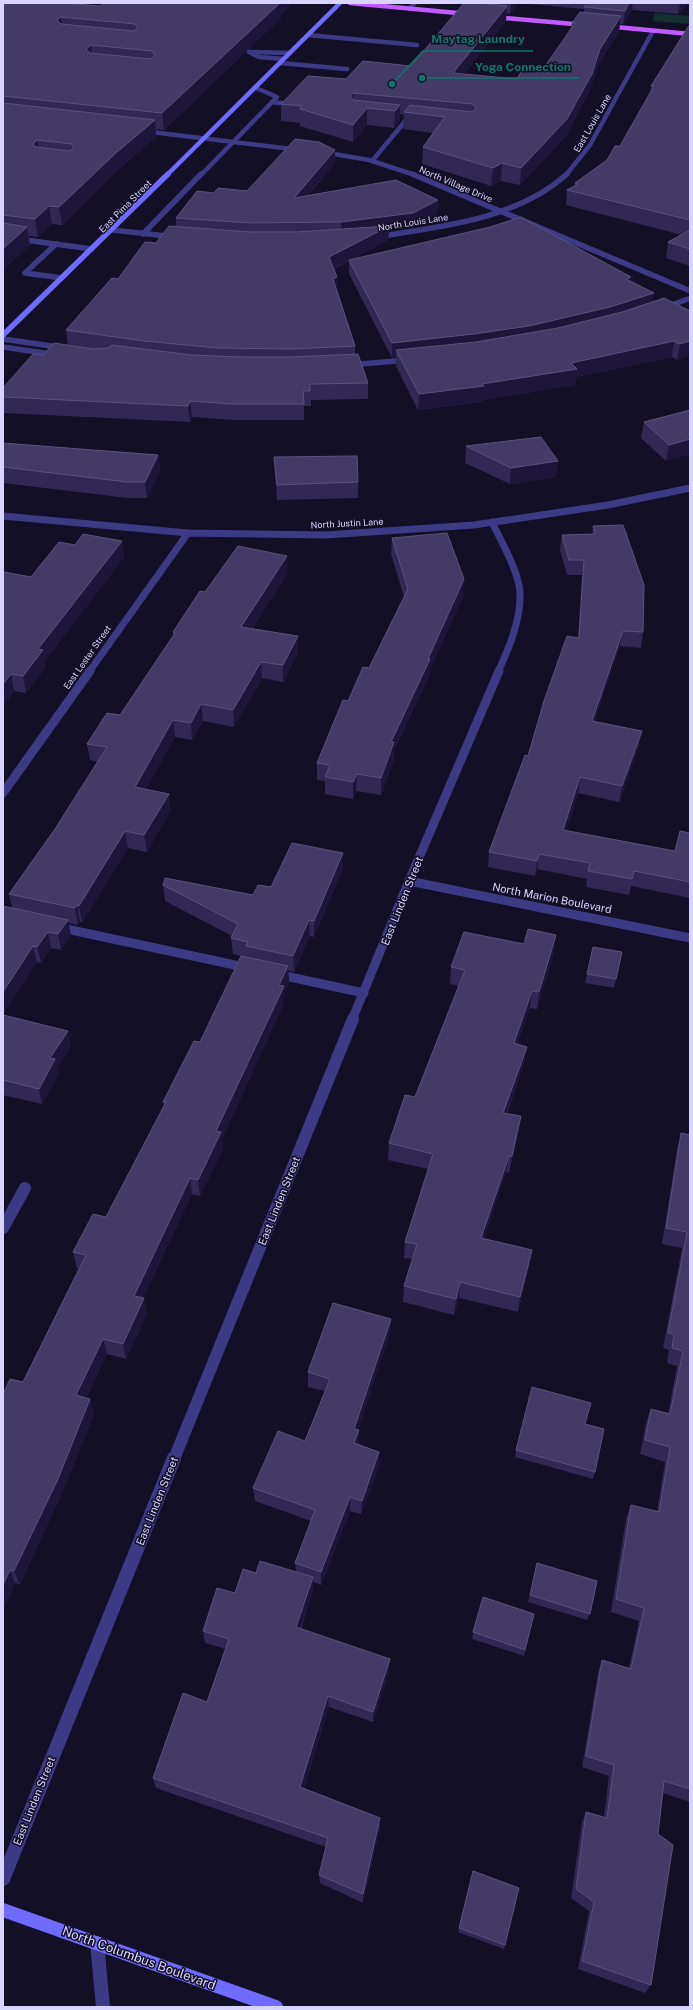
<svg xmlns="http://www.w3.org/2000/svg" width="693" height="2010" font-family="'Public Sans',sans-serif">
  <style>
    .green { fill: #12302f }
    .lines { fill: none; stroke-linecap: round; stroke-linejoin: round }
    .lane-far4 { stroke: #3d3a85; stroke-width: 4.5 }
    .lane-far3 { stroke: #3d3a85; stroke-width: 5.5 }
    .lane-far2 { stroke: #3d3a85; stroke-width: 9 }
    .lane-far1 { stroke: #3d3a85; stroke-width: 12 }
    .lane { stroke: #3d3a85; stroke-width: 14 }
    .street-far5 { stroke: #3d3a85; stroke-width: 4.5 }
    .street-far4 { stroke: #3d3a85; stroke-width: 5.5 }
    .street-far3 { stroke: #3d3a85; stroke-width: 7 }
    .street-far2 { stroke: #3d3a85; stroke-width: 9 }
    .street-far1 { stroke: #3d3a85; stroke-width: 12 }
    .street { stroke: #3d3a85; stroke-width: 14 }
    .secondary-far2 { stroke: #6f6bff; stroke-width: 4.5 }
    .secondary-far1 { stroke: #6f6bff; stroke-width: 5.5 }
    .secondary { stroke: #6f6bff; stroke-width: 14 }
    .primary { stroke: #c25bff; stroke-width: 4.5 }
    .wall { fill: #312854; fill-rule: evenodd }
    .shaded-wall { fill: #1d163a }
    .building { fill: #433a66; stroke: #5a527e; fill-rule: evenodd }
    .labels { text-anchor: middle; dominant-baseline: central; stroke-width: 3; stroke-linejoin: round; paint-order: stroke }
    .far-street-label { font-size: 9px; fill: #d9d4ff; stroke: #130f26 }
    .street-label { font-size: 11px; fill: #d9d4ff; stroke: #130f26 }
    .near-street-label { font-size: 13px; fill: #d9d4ff; stroke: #130f26 }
    .leader { fill: none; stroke: #0f766e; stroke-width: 1.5 }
    .callout-dot { fill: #0f766e; stroke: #130f26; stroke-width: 1.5 }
    .callout-label { font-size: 12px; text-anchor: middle; font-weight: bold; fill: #0f766e; stroke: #130f26; stroke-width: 3; stroke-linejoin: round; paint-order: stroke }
  </style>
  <rect width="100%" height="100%" fill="#130f26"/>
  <path class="green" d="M 655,13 L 690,16 L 690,24 L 652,21 Z"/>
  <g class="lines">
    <path class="lane-far4" d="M 410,8 L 415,3
      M 308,35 L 417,45
      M 283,59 L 259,57 L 249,52 L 290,53
      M 280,63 L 347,69
      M 272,102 L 290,104
      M 372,161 L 407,119"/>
    <path class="lane-far3" d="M 56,244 L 25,273 L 62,278"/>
    <path class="lane-far2" d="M 57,927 L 249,968
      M 276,974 L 364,993"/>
    <path class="lane-far1" d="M 3,1228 L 25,1188"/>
    <path class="lane" d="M 97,1943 L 103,2007"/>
    <path class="street-far5" d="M 143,131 L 300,150
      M 322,152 L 369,160 L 415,175
      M 201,175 L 277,97 L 256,88
      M 566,175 L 590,145 L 653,31"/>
    <path class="street-far4" d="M 412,174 L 688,290
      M 112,230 L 176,237
      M 143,234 L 201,174
      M 3,237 L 92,249
      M 375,237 C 439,227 516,220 567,174
      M 663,308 L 688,299
      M 3,339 L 65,348
      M 3,347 L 58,355
      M 348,365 L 409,360"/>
    <path class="street-far3" d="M 3,516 L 188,533 L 326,535 L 474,525 L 608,505 L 690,488
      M 492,522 C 501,541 519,572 520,593 C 521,620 509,648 498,672
      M 89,672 L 188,533"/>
    <path class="street-far2" d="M 3,793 L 90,671
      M 409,881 L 690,938
      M 352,1020 L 409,881 L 499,671"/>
    <path class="street-far1" d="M 174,1459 L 353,1019"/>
    <path class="street" d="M 3,1879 L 174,1458"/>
    <path class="secondary-far2" d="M 167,175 L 340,3"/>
    <path class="secondary-far1" d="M 3,335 L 168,174"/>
    <path class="secondary" d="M 3,1910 L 276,2007"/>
    <path class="primary" d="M 350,3 L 468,14
      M 494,17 L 585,25
      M 605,26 L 690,34"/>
  </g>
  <path class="wall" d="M 3,3 L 100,6 L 104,3 L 292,3 L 281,14 L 281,18 L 164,130 L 156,129 L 156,137 L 118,170 L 62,225 L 52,224 L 38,237 L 28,236 L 30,245 L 3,270 Z
    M 464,3 L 688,3 L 678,14 L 632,10 L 623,24 L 620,24 L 619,31 L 598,65 L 590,90 L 566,136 L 520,185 L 501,181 L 491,186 L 422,164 L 423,147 L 433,133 L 403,129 L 404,115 L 400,114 L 400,121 L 394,128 L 367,125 L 353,142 L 300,126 L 300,123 L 281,121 L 281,104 L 346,79 L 411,66 ZM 518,3 L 584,9 L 584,12 L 572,23 L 571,30 L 541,72 L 517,79 L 464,74 L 506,21 L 506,13 L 510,14 Z
    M 690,24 L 690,266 L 666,258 L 668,242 L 682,235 L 566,205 L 567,190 L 574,186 L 575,183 L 607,160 L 620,146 L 650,93 L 651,86 Z
    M 335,163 L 308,196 L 438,200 L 437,214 L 412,227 L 389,230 L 388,240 L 352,259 L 631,277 L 630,281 L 654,293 L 652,302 L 690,311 L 690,355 L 677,360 L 672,357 L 576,377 L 575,385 L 483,400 L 482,402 L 418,410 L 396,366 L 396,357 L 392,358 L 349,274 L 349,261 L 334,269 L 337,277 L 337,289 L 355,346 L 355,354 L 368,383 L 368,399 L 311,400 L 311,406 L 304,406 L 304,420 L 233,420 L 192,417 L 190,422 L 3,413 L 3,388 L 43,355 L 94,349 L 68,345 L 66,330 L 118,279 L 156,243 L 176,227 L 176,218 L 214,193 L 247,191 Z
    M 690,410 L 666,461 L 641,438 L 644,422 Z
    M 3,443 L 158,455 L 160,471 L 147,498 L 128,498 L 3,483 Z
    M 466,446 L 558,461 L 556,477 L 510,484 L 465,463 Z
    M 274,457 L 358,482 L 358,498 L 277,500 L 275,473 Z
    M 593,526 L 643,632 L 641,648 L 620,646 L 594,722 L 642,731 L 639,746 L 619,802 L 578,793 L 566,831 L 675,851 L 690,833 L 690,898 L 631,886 L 629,895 L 586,887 L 587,879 L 537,869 L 535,876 L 488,867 L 489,852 L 528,756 L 578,638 L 582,575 L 567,575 L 560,550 L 562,535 L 592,534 Z
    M 392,538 L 463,596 L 430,670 L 429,676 L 394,751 L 394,760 L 381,795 L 356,791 L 353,799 L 325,794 L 325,781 L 317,780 L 317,763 L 348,701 L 369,668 L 404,597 L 391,554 Z
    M 122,541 L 124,557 L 45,661 L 46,667 L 26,693 L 14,691 L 3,706 L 3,572 L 31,577 L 75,545 Z
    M 288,572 L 252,629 L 298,636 L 298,653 L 283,682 L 262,678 L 234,727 L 203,721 L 192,740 L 175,737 L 145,790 L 170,811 L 147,852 L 128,848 L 82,922 L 80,922 L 78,925 L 68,923 L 71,936 L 61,950 L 51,948 L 41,963 L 37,962 L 3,1014 L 3,906 L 12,908 L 9,894 L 55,829 L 97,762 L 90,760 L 87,744 L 120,715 L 173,636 L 173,632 L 205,592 Z
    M 343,869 L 314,937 L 310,936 L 294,972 L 288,970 L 289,983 L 284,993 L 284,1003 L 222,1139 L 223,1149 L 200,1196 L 192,1194 L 143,1298 L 147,1314 L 126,1359 L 107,1354 L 86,1398 L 90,1399 L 94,1414 L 62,1493 L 20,1584 L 15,1583 L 3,1611 L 23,1382 L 79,1268 L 77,1268 L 73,1252 L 106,1217 L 164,1107 L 163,1102 L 200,1042 L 241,956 L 233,954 L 231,938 L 232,936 L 165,901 L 163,885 L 253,895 L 271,887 Z
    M 556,935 L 554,952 L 537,1009 L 530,1008 L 517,1044 L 527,1047 L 524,1063 L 507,1114 L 518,1133 L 509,1173 L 506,1172 L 484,1239 L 529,1266 L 518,1312 L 459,1298 L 454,1315 L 403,1302 L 404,1286 L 412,1259 L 404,1258 L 405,1242 L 428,1169 L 388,1160 L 389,1143 L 415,1097 L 459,986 L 450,984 L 451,967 L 524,944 Z
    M 622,952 L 614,988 L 585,983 L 587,974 Z
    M 3,1015 L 71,1046 L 57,1068 L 58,1075 L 42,1104 L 3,1095 Z
    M 681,1133 L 690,1135 L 690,1802 L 663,1793 L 658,1834 L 651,1985 L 645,1993 L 578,1969 L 589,1911 L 571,1898 L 582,1822 L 586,1812 L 604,1817 L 609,1776 L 582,1767 L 598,1673 L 602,1660 L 629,1668 L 639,1621 L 611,1612 L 626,1519 L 631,1505 L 657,1511 L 665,1462 L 640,1454 L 646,1423 L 651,1409 L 668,1414 L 677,1366 L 667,1363 L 669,1350 L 663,1348 L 682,1248 L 662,1244 L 677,1150 Z
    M 391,1319 L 390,1333 L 358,1430 L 359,1445 L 379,1466 L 361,1514 L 350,1511 L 321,1585 L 313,1582 L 313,1589 L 301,1629 L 389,1671 L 373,1722 L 329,1707 L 304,1788 L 380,1818 L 380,1828 L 363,1903 L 320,1883 L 319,1875 L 326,1847 L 156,1788 L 153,1778 L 207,1702 L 226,1649 L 205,1643 L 203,1631 L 235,1593 L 256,1573 L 296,1572 L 295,1563 L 311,1521 L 255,1501 L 253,1488 L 305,1441 L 325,1391 L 308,1387 L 308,1372 Z
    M 585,1424 L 595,1472 L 593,1479 L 515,1457 L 516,1450 Z
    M 537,1563 L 590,1614 L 587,1620 L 528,1602 Z
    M 534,1614 L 524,1656 L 472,1639 L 473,1632 Z
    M 473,1871 L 505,1945 L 504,1949 L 458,1932 Z"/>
  <path class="shaded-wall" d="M 277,3 L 292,3 L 281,14 L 281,18 L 164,130 L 162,113 Z
    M 511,3 L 518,3 L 510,14 Z
    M 629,3 L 633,3 L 632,10 L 623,24 L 625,11 Z
    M 680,3 L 688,3 L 678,14 Z
    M 507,6 L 506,21 L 452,89 L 453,73 Z
    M 621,16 L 619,31 L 598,65 L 590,90 L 566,136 L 520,185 L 521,168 L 600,49 Z
    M 61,17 L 63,32 L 57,20 Z
    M 91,45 L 92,61 L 86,49 Z
    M 353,93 L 353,109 L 350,96 Z
    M 400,105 L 400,121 L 394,128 L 395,111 Z
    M 367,108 L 367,125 L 353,142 L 353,125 Z
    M 155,120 L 156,137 L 118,170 L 62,225 L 59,207 L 116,153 Z
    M 37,140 L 39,157 L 33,144 Z
    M 335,150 L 335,163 L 294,213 L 294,198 Z
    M 502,163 L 501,181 L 491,186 L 493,168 Z
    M 438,200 L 437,214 L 412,227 L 389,230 L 388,240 L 329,271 L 329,257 L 341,236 L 341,222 Z
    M 49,206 L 52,224 L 38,237 L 35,219 Z
    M 27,227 L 30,245 L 3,270 L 3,249 Z
    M 337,277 L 337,292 L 333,279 Z
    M 631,277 L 629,292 L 626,279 Z
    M 654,293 L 652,308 L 528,340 L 396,350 L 396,357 L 392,358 L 392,343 Z
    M 674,341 L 672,357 L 576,377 L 575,385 L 483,400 L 482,402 L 418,410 L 419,394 L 482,384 L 571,363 Z
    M 690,341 L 690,355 L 677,360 L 680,344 Z
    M 190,401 L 192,417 L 190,422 L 188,406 Z
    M 690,439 L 690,455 L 666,461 L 669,445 Z
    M 158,455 L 160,471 L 147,498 L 145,482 Z
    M 558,461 L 556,477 L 510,484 L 511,468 Z
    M 122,541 L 124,557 L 45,661 L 46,667 L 26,693 L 23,676 L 38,649 Z
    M 287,556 L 288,572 L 242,644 L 241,627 Z
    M 464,579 L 463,596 L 430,670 L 429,676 L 394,751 L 394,760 L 381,795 L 381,778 L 391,742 L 428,659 Z
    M 623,631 L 620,646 L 589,737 L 592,721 Z
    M 298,636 L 298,653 L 283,682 L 283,665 Z
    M 261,662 L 262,678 L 234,727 L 233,710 Z
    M 11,674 L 14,691 L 3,706 L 3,684 Z
    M 201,704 L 203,721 L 192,740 L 191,723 Z
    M 173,720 L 175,737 L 137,804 L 135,787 Z
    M 642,731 L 639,746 L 619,802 L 622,786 Z
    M 357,774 L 356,791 L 353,799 L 353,782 Z
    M 580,777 L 578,793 L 561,846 L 563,830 Z
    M 169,794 L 170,811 L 147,852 L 144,835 Z
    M 125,831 L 128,848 L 82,922 L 79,906 Z
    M 343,853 L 343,869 L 314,937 L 314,921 Z
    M 539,854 L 537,869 L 535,876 L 537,861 Z
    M 77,905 L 80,922 L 78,925 L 75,908 Z
    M 68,920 L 71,936 L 61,950 L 58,934 Z
    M 309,920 L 310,936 L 294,972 L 293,956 Z
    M 48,932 L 51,948 L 41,963 L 37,947 Z
    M 556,935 L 554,952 L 537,1009 L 539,992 Z
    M 33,946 L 37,962 L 3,1014 L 3,992 Z
    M 288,966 L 289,983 L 284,993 L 284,1003 L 222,1139 L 223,1149 L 200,1196 L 198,1180 L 216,1131 Z
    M 532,991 L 530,1008 L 511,1060 L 514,1043 Z
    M 68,1031 L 71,1046 L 57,1068 L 58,1075 L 42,1104 L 39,1089 L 50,1058 Z
    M 527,1047 L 524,1063 L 501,1129 L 503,1113 Z
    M 521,1116 L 518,1133 L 509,1173 L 512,1156 Z
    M 509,1156 L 506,1172 L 480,1254 L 481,1238 Z
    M 190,1178 L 192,1194 L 137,1311 L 134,1296 Z
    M 532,1250 L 529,1266 L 518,1312 L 520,1297 Z
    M 460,1282 L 459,1298 L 454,1315 L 456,1299 Z
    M 144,1298 L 147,1314 L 126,1359 L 123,1344 Z
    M 391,1319 L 390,1333 L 354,1443 L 354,1429 Z
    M 103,1339 L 107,1354 L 80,1410 L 76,1395 Z
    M 90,1399 L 94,1414 L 62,1493 L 20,1584 L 14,1571 Z
    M 359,1430 L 359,1444 L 354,1457 L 354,1443 Z
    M 379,1452 L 379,1466 L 361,1514 L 362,1501 Z
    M 350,1497 L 350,1511 L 321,1585 L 321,1572 Z
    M 10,1570 L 15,1583 L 3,1611 L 3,1585 Z
    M 313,1577 L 313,1589 L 297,1639 L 296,1627 Z
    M 390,1659 L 389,1671 L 373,1722 L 373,1712 Z
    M 328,1696 L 329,1707 L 301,1797 L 300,1787 Z
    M 380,1818 L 380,1828 L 363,1903 L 363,1894 Z"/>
  <path class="building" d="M 3,3 L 65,3 L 100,6 L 104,3 L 280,3 L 162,113 L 3,96 ZM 61,17 L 135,24 L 138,28 L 134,31 L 61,24 L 57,20 ZM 91,45 L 152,51 L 155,56 L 151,59 L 90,53 L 86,49 Z
    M 464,3 L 478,3 L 507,6 L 453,73 L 517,79 L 522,70 L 541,72 L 575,23 L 572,23 L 580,12 L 621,16 L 600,49 L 592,74 L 567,119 L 521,168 L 502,163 L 493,168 L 423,147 L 445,117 L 404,112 L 410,105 L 472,112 L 476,108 L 473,104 L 353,93 L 350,96 L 353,100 L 400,105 L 395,111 L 367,108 L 353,125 L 300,109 L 302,106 L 281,104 L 308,76 L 346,79 L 363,61 L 411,66 Z
    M 587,3 L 629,3 L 625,11 L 584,7 Z
    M 690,24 L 690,220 L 567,190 L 578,184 L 575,183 L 607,160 L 615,146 L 620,146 L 654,86 L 651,86 Z
    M 3,103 L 155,120 L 116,153 L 59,207 L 49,206 L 35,219 L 3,215 ZM 37,140 L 72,144 L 74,148 L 70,151 L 36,147 L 33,144 Z
    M 295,139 L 319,142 L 335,150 L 294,198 L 396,180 L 438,200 L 413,213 L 341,222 L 250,223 L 176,218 L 197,191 L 214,193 L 218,188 L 247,191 Z
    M 521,217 L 631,277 L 626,279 L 654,293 L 610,307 L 529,326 L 474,334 L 392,343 L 349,260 L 490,227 Z
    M 3,223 L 27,227 L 3,249 Z
    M 169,226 L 250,232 L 296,232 L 389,226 L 329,257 L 337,277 L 333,279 L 355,346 L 292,349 L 217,348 L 144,341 L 66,330 L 112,278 L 118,279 L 145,242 L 156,243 Z
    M 690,230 L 690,249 L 668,242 Z
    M 664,298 L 690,311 L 690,341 L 680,344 L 674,341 L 571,363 L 577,369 L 482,384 L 484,386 L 419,394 L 396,350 L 476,342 L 558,328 L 622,312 Z
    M 54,343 L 93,349 L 108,348 L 112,345 L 191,355 L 242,357 L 292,357 L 358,354 L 368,383 L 310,384 L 310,391 L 303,391 L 304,404 L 232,404 L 190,401 L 188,406 L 3,397 L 3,388 L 33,354 L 43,355 Z
    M 690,410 L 690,439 L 669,445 L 644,422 Z
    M 541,437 L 558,461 L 511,468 L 466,446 Z
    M 3,443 L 158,455 L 145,482 L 127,482 L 3,467 Z
    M 357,456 L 358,482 L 277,485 L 274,457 Z
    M 623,525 L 644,585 L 643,632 L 623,631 L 592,721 L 642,731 L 622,786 L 580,777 L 563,830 L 675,851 L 680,831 L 690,833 L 690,882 L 634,871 L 632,879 L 588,871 L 590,863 L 539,854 L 537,861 L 489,852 L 525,755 L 528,756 L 544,701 L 567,636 L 579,638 L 584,560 L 569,560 L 562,535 L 595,534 L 593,526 Z
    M 447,533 L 464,579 L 428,659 L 430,659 L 391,742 L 394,742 L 381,778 L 357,774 L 353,782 L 325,777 L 330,765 L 317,763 L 343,700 L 348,701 L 363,667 L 369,668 L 408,589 L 392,538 Z
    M 83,534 L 122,541 L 38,649 L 43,650 L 23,676 L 11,674 L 3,684 L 3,572 L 4,572 L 31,577 L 59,542 L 75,545 Z
    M 238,546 L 287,556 L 241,627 L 298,636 L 283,665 L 261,662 L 233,710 L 201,704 L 191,723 L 173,720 L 135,787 L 169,794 L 144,835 L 125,831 L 79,906 L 77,905 L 75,908 L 9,894 L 55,829 L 107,747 L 87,744 L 107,713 L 120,715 L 175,633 L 173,632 L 200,591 L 205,592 Z
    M 292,843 L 343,853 L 314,921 L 309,920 L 293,956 L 246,946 L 248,942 L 231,938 L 238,924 L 163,885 L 165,878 L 253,895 L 258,885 L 271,887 Z
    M 3,906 L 68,920 L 58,934 L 48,932 L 37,947 L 33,946 L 3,992 Z
    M 528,929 L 556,935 L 539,992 L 532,991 L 514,1043 L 527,1047 L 503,1113 L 521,1116 L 512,1156 L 509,1156 L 481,1238 L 532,1250 L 520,1297 L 460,1282 L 456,1299 L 404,1286 L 417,1244 L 405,1242 L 433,1154 L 389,1143 L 405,1095 L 415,1097 L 465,970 L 451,967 L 464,932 L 524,944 Z
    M 593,947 L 622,952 L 616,979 L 587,974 Z
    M 241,956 L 288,966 L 279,985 L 284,986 L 216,1131 L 221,1132 L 198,1180 L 190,1178 L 134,1296 L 144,1298 L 123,1344 L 103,1339 L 76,1395 L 90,1399 L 58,1479 L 14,1571 L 10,1570 L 3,1585 L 3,1394 L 10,1379 L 23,1382 L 86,1255 L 73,1252 L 93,1214 L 106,1217 L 166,1102 L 163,1102 L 194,1041 L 200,1042 Z
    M 3,1015 L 68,1031 L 50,1058 L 55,1059 L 39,1089 L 3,1080 Z
    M 681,1133 L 690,1135 L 690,1789 L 664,1781 L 658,1834 L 673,1845 L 651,1985 L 582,1961 L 594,1902 L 576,1889 L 586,1812 L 607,1818 L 614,1765 L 586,1756 L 602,1660 L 631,1669 L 644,1608 L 616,1599 L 631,1505 L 659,1512 L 670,1447 L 645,1440 L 651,1409 L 670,1414 L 683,1351 L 672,1348 L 674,1334 L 668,1333 L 687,1232 L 666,1228 Z
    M 333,1303 L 391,1319 L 354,1429 L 359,1430 L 354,1443 L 379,1452 L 362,1501 L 350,1497 L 321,1572 L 295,1563 L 315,1510 L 253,1488 L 278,1431 L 305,1441 L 330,1379 L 308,1372 Z
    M 532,1387 L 591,1403 L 585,1424 L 604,1429 L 595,1472 L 516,1450 Z
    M 260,1561 L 313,1577 L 296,1627 L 390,1659 L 373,1712 L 328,1696 L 300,1787 L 380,1818 L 363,1894 L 319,1875 L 328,1838 L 153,1778 L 183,1693 L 207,1702 L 229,1639 L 203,1631 L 217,1588 L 235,1593 L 243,1569 L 256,1573 Z
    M 537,1563 L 597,1581 L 590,1614 L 530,1595 Z
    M 483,1597 L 534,1614 L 525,1650 L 473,1632 Z
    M 473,1871 L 519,1888 L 505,1945 L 459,1928 Z"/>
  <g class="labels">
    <g class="far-street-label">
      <text transform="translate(592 123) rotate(-60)">East Louis Lane</text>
      <text transform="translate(456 184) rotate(23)">North Village Drive</text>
      <text transform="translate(125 206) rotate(-45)">East Pima Street</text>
      <text transform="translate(413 222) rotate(-9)">North Louis Lane</text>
      <text transform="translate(347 523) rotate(-3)">North Justin Lane</text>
      <text transform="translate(87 657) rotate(-55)">East Lester Street</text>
    </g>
    <g class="street-label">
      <text transform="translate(552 898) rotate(11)">North Marion Boulevard</text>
      <text transform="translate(402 901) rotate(-68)">East Linden Street</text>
      <text transform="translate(279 1201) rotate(-68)">East Linden Street</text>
      <text transform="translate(157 1501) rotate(-68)">East Linden Street</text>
      <text transform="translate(34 1801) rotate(-68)">East Linden Street</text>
    </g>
    <g class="near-street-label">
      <text transform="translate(139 1958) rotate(20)">North Columbus Boulevard</text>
    </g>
  </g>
  <path class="leader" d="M392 84L423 51H533M422 78L468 78H579"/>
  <g class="callout-dot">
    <circle cx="392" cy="84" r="4"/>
    <circle cx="422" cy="78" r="4"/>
  </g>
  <g class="callout-label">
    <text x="478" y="43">Maytag Laundry</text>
    <text x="523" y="71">Yoga Connection</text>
  </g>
  <rect width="693" height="2010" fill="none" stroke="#d9d4ff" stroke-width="8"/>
</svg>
